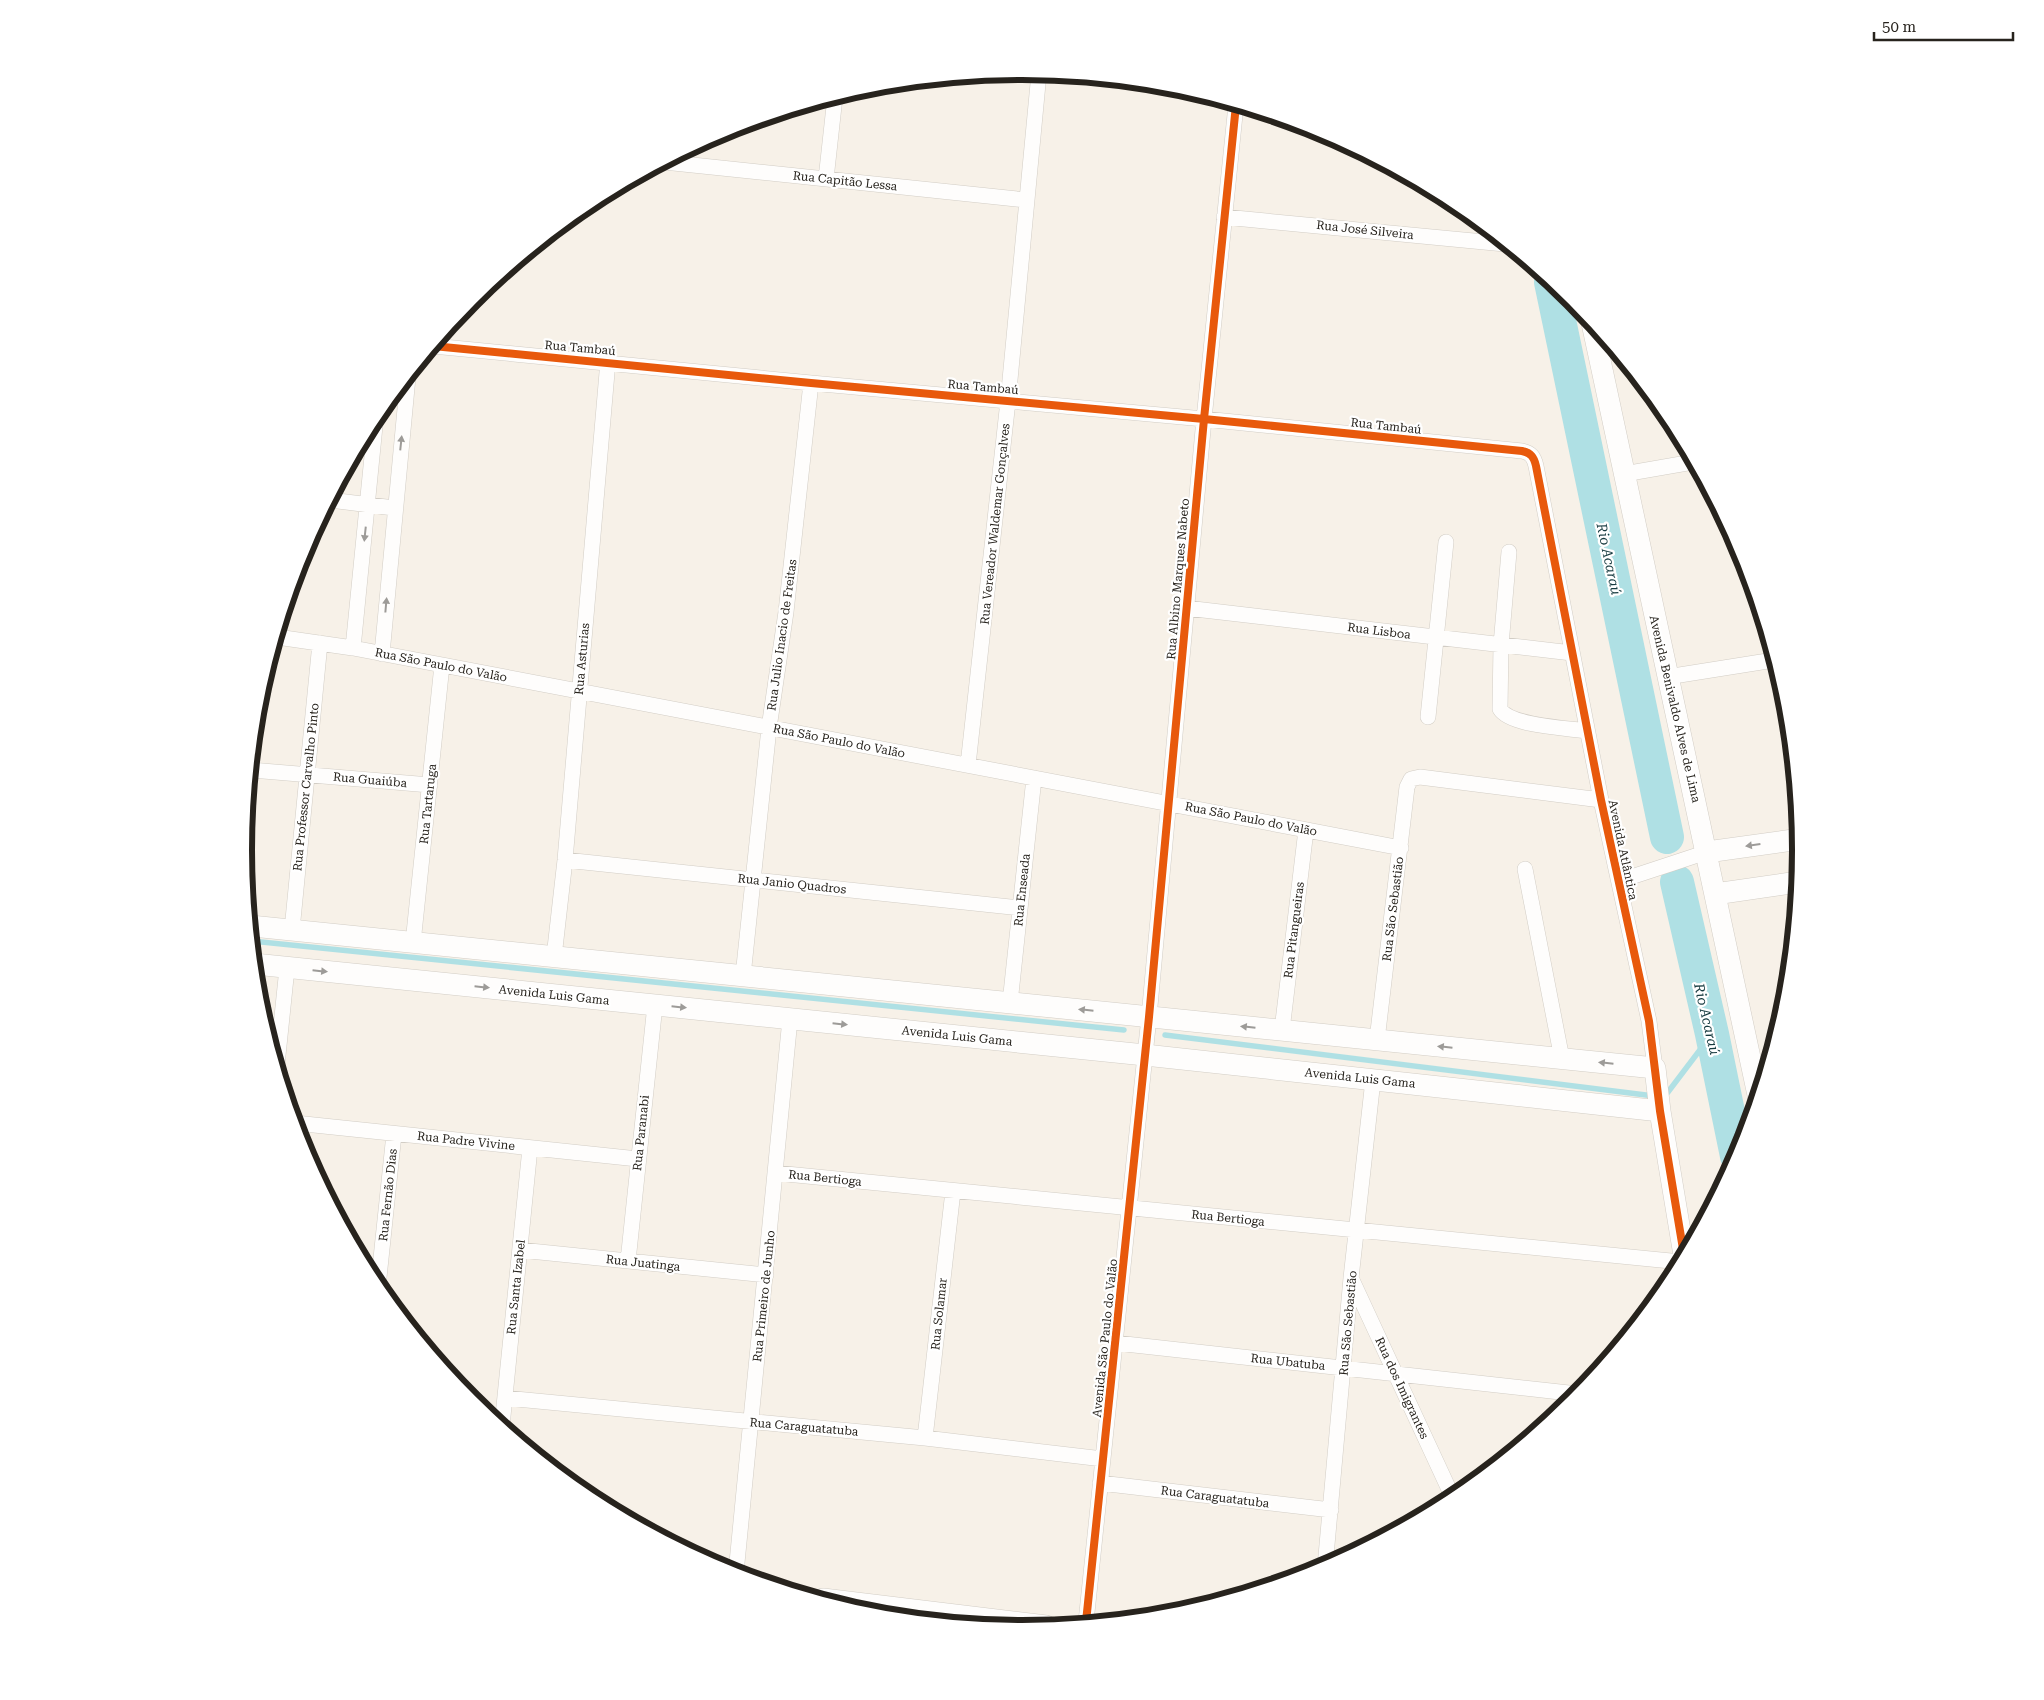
<svg xmlns="http://www.w3.org/2000/svg" width="2044" height="1700" font-family="'Roboto Serif',serif">
  <style>
    .lines { fill: none; stroke-linecap: round; stroke-linejoin: round }
    .stream { stroke: #afe0e4; stroke-width: 5.5 }
    .river { stroke: #afe0e4; stroke-width: 34 }
    .street-casing { stroke: #d2cdc5; stroke-width: 16 }
    .secondary-casing { stroke: #d2cdc5; stroke-width: 22 }
    .street { stroke: #fefdfc; stroke-width: 15 }
    .secondary { stroke: #fefdfc; stroke-width: 21 }
    .cycleway-casing { stroke: #fff; stroke-width: 11 }
    .cycleway { stroke: #e8590c; stroke-width: 8 }
    .oneway { fill: #9d9b98 }
    .labels { text-anchor: middle; dominant-baseline: central; stroke-width: 4.5; stroke-linejoin: round; paint-order: stroke }
    .street-label { font-size: 12px; fill: #27231d; stroke: #fff }
    .water-label { font-size: 14px; font-style: italic; fill: #163a3f; stroke: #fff }
    .rim { fill: none; stroke: #27231d; stroke-width: 6 }
  </style>
  <rect width="100%" height="100%" fill="#f7f1e8"/>
  <g class="lines">
    <path class="stream" d="M 252,941 L 1124,1030
      M 1165,1035 L 1654,1096
      M 1665,1096 L 1712,1034"/>
    <path class="river" d="M 1551,282 L 1667,837
      M 1677,882 L 1712,1034 L 1737,1156"/>
    <g class="street-casing">
      <path id="street" d="M 664,162 L 1026,200
        M 826,179 L 835,97
        M 1224,217 L 1505,244
        M 433,346 L 811,383 L 1204,419 L 1522,451 C 1531,453 1534,457 1536,466 L 1601,800 L 1649,1021 L 1655,1068
        M 1624,474 L 1693,462
        M 330,500 L 394,508
        M 1509,552 L 1501,645 L 1500,709 C 1510,726 1567,728 1587,731
        M 1186,608 L 1572,653
        M 277,637 L 353,648 L 1401,848
        M 353,648 L 376,416
        M 382,654 L 408,377
        M 1667,677 L 1774,660
        M 1428,717 L 1446,542
        M 968,765 L 1008,401 L 1039,73
        M 251,770 L 430,785
        M 565,860 L 1020,908
        M 1525,869 L 1562,1059
        M 1619,881 L 1707,852
        M 292,930 L 320,643
        M 413,943 L 442,665
        M 554,957 L 565,860 L 608,361
        M 743,976 L 769,728 L 786,612 L 811,383
        M 1010,1003 L 1034,778
        M 1282,1030 L 1306,830
        M 1377,1040 L 1407,787 L 1411,779 L 1420,777 L 1601,800
        M 277,1065 L 287,968
        M 295,1123 L 638,1159
        M 776,1173 L 1681,1262
        M 520,1250 L 766,1275
        M 628,1261 L 655,1005
        M 1352,1280 L 1453,1498
        M 378,1287 L 394,1134
        M 1116,1343 L 1578,1394
        M 505,1398 L 925,1438 L 1103,1459
        M 502,1426 L 530,1148
        M 925,1438 L 953,1191
        M 1100,1483 L 1331,1510
        M 1325,1567 L 1351,1278 L 1373,1080
        M 736,1573 L 790,1019
        M 1086,1622 L 1149,1017 L 1204,419 L 1236,105"/>
    </g>
    <g class="secondary-casing">
      <path id="secondary" d="M 1592,323 L 1758,1095
        M 1707,852 L 1800,839
        M 1715,894 L 1798,882
        M 251,926 L 1655,1068 L 1660,1111 L 1684,1255
        M 254,964 L 1145,1055 L 1660,1111
        M 823,1599 L 1046,1626"/>
    </g>
    <use href="#street" class="street"/>
    <use href="#secondary" class="secondary"/>
    <g class="cycleway-casing">
      <path id="cycleway" d="M 433,346 L 811,383 L 1204,419 L 1522,451 C 1531,453 1534,457 1536,466 L 1601,800 L 1649,1021 L 1660,1111 L 1684,1255
        M 1086,1622 L 1149,1017 L 1204,419 L 1236,105"/>
    </g>
    <use href="#cycleway" class="cycleway"/>
  </g>
  <defs><path id="oneway-solid" d="M-6-.8H1V-3.2L6.5 0L1 3.2V.8H-6Z" transform="scale(1.25)"/></defs>
  <g class="oneway">
    <use href="#oneway-solid" transform="translate(401 443) rotate(-84)"/>
    <use href="#oneway-solid" transform="translate(365 534) rotate(96)"/>
    <use href="#oneway-solid" transform="translate(386 605) rotate(-85)"/>
    <use href="#oneway-solid" transform="translate(1753 845) rotate(172)"/>
    <use href="#oneway-solid" transform="translate(320 971) rotate(6)"/>
    <use href="#oneway-solid" transform="translate(482 987) rotate(6)"/>
    <use href="#oneway-solid" transform="translate(679 1007) rotate(6)"/>
    <use href="#oneway-solid" transform="translate(1086 1010) rotate(-174)"/>
    <use href="#oneway-solid" transform="translate(840 1024) rotate(6)"/>
    <use href="#oneway-solid" transform="translate(1248 1027) rotate(-174)"/>
    <use href="#oneway-solid" transform="translate(1445 1047) rotate(-174)"/>
    <use href="#oneway-solid" transform="translate(1606 1063) rotate(-174)"/>
  </g>
  <g class="labels">
    <g class="street-label">
      <text transform="translate(845 181) rotate(6)">Rua Capitão Lessa</text>
      <text transform="translate(1365 230) rotate(6)">Rua José Silveira</text>
      <text transform="translate(580 348) rotate(5)">Rua Tambaú</text>
      <text transform="translate(983 387) rotate(5)">Rua Tambaú</text>
      <text transform="translate(1386 426) rotate(6)">Rua Tambaú</text>
      <text transform="translate(995 524) rotate(-84)">Rua Vereador Waldemar Gonçalves</text>
      <text transform="translate(1178 579) rotate(-85)">Rua Albino Marques Nabeto</text>
      <text transform="translate(1379 631) rotate(7)">Rua Lisboa</text>
      <text transform="translate(782 635) rotate(-82)">Rua Julio Inacio de Freitas</text>
      <text transform="translate(582 659) rotate(-85)">Rua Asturias</text>
      <text transform="translate(441 665) rotate(11)">Rua São Paulo do Valão</text>
      <text transform="translate(1675 709) rotate(77)">Avenida Benivaldo Alves de Lima</text>
      <text transform="translate(839 741) rotate(11)">Rua São Paulo do Valão</text>
      <text transform="translate(370 780) rotate(5)">Rua Guaiúba</text>
      <text transform="translate(306 787) rotate(-84)">Rua Professor Carvalho Pinto</text>
      <text transform="translate(428 804) rotate(-84)">Rua Tartaruga</text>
      <text transform="translate(1251 819) rotate(11)">Rua São Paulo do Valão</text>
      <text transform="translate(1623 850) rotate(78)">Avenida Atlântica</text>
      <text transform="translate(792 884) rotate(6)">Rua Janio Quadros</text>
      <text transform="translate(1022 890) rotate(-84)">Rua Enseada</text>
      <text transform="translate(1393 909) rotate(-83)">Rua São Sebastião</text>
      <text transform="translate(1294 930) rotate(-83)">Rua Pitangueiras</text>
      <text transform="translate(554 995) rotate(6)">Avenida Luis Gama</text>
      <text transform="translate(957 1036) rotate(6)">Avenida Luis Gama</text>
      <text transform="translate(1360 1078) rotate(6)">Avenida Luis Gama</text>
      <text transform="translate(641 1133) rotate(-84)">Rua Paranabi</text>
      <text transform="translate(466 1141) rotate(6)">Rua Padre Vivine</text>
      <text transform="translate(825 1178) rotate(6)">Rua Bertioga</text>
      <text transform="translate(388 1195) rotate(-84)">Rua Fernão Dias</text>
      <text transform="translate(1228 1218) rotate(6)">Rua Bertioga</text>
      <text transform="translate(643 1263) rotate(6)">Rua Juatinga</text>
      <text transform="translate(516 1287) rotate(-84)">Rua Santa Izabel</text>
      <text transform="translate(764 1296) rotate(-84)">Rua Primeiro de Junho</text>
      <text transform="translate(939 1314) rotate(-84)">Rua Solamar</text>
      <text transform="translate(1348 1323) rotate(-85)">Rua São Sebastião</text>
      <text transform="translate(1105 1338) rotate(-84)">Avenida São Paulo do Valão</text>
      <text transform="translate(1288 1362) rotate(6)">Rua Ubatuba</text>
      <text transform="translate(1402 1388) rotate(65)">Rua dos Imigrantes</text>
      <text transform="translate(804 1427) rotate(5)">Rua Caraguatatuba</text>
      <text transform="translate(1215 1497) rotate(7)">Rua Caraguatatuba</text>
    </g>
    <g class="water-label">
      <text transform="translate(1609 559) rotate(78)">Rio Acaraú</text>
      <text transform="translate(1707 1019) rotate(77)">Rio Acaraú</text>
    </g>
  </g>
  <path d="M0 0H2044V1700H0ZM252 850a770 770 0 1 1 1540 0a770 770 0 1 1-1540 0Z" fill="#fff" fill-rule="evenodd"/>
  <path class="rim" d="M252 850a770 770 0 1 1 1540 0a770 770 0 1 1-1540 0Z"/>
  <path d="M1874 32v8h139v-8" fill="none" stroke="#27231d" stroke-width="2.5"/>
  <text x="1882" y="32" font-size="15" fill="#27231d" stroke="#ffffff" stroke-width="4" paint-order="stroke">50 m</text>
</svg>
